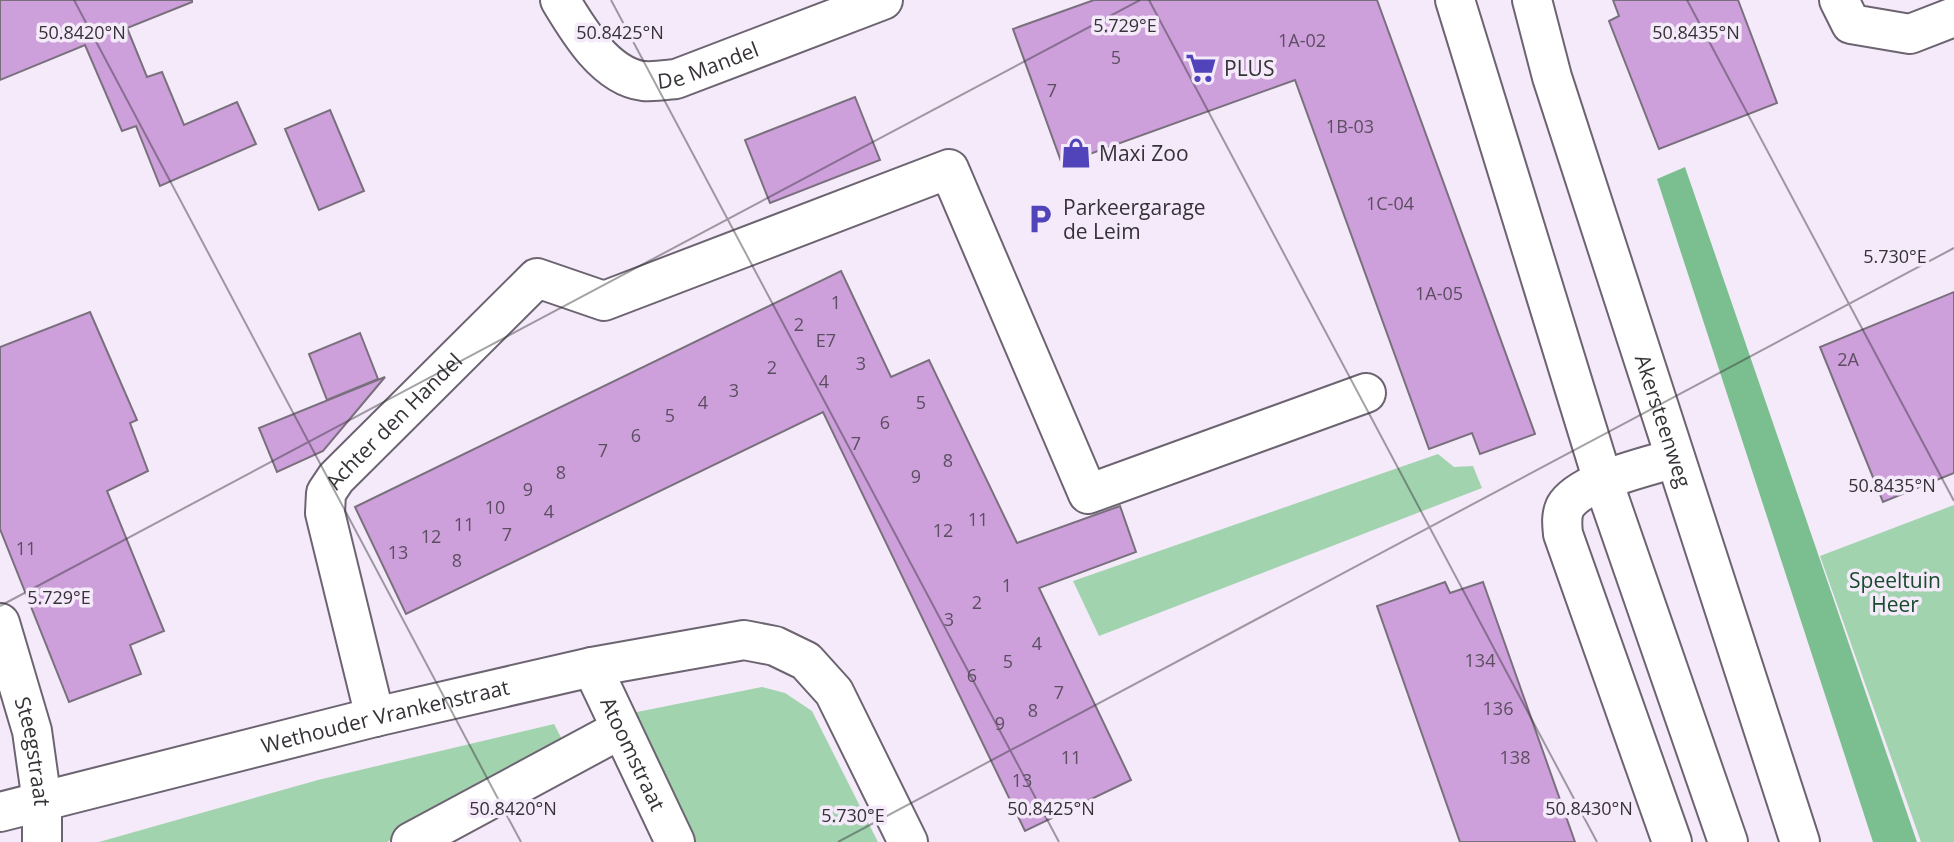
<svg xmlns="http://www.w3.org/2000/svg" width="1954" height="842" font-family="'Open Sans',sans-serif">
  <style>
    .green { fill: #a1d3ae }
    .forest { fill: #7bbe8f }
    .building { fill: #cda0db; stroke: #7a707d; stroke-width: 2 }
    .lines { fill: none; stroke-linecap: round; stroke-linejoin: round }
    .minor-casing { stroke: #6d6471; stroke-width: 42 }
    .major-casing { stroke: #6d6471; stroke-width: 42 }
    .minor { stroke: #fff; stroke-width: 38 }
    .major { stroke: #fff; stroke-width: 38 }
    .ticks { fill: none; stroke: #363238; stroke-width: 2; stroke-opacity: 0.45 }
    .labels { text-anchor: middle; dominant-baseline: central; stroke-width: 7; stroke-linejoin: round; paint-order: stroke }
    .number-label { font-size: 18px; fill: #5c4e61 }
    .street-label { font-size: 21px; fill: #363238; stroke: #f4eaf9 }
    .poi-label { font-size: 21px; fill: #363238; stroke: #f4eaf9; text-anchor: start }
    .park-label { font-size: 21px; fill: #184a2b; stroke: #f4eaf9 }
    .ticks-label { font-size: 18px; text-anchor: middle; fill: #363238; stroke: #f4eaf9; stroke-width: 7; stroke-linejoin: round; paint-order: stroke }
  </style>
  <rect width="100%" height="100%" fill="#f4eaf9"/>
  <path class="green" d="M 1438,454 L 1454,467 L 1473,466 L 1482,488 L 1099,636 L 1073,581 Z
    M 1954,505 L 1954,842 L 1921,842 L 1820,556 Z
    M 762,687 L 785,693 L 812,711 L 878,842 L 691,842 L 627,714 Z
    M 554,724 L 566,747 L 387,842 L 99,842 L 318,780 Z"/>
  <path class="forest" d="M 1685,167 L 1917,842 L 1873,842 L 1657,179 Z"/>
  <path class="building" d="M 0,0 L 192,0 L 192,2 L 127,28 L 147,77 L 162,72 L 184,125 L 237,102 L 256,144 L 160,186 L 136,126 L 122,131 L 85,45 L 0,80 Z
    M 1094,0 L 1377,0 L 1535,434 L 1480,454 L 1472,433 L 1429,449 L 1295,80 L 1062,164 L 1013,29 Z
    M 1613,0 L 1738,0 L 1777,103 L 1659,149 L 1609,21 L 1619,16 Z
    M 855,97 L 880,160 L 770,203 L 745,140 Z
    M 330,110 L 364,191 L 319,210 L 285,129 Z
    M 841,271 L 891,377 L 929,360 L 1017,543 L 1120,506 L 1136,552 L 1039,588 L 1131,780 L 1025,831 L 823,412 L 406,614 L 355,507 Z
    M 1954,292 L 1954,473 L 1883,502 L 1820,347 Z
    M 90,312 L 137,420 L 130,423 L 148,471 L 107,491 L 164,631 L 130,645 L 141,674 L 69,702 L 0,529 L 0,347 Z
    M 360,333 L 378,379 L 327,400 L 309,354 Z
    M 385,377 L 323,451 L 277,472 L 259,428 Z
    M 1445,582 L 1450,593 L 1483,582 L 1575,842 L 1460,842 L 1377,606 Z"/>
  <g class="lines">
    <g class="minor-casing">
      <g id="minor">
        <path id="s1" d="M 560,0 C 578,30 605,76 643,81 C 654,82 666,80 676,79 L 883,0"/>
        <path d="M 1839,0 L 1851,24 L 1910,34 L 1954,17"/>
        <path id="s2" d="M 0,623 L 32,731 L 42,802 L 42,842"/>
        <path id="s3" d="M 592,667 L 675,842"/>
        <path id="s4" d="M 375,717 L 325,513 L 326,493 L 336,478 L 537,278 L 604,301 L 949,169 L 1088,494 L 1366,393"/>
        <path id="s5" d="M 0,812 L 375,717 L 592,667 L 744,640 L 775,646 L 806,661 L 834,692 L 908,842"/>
        <path d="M 411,842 L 621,729"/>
        <path d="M 1672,842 L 1563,534 C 1562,524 1561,516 1565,507 C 1580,481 1647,467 1675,458"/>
      </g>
    </g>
    <g class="major-casing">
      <g id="major">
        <path d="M 1455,0 L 1603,481 L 1728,842"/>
        <path id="s6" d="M 1532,0 L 1552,77 L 1800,842"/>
      </g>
    </g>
    <use href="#minor" class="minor"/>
    <use href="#major" class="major"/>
  </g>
  <path class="ticks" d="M 74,0 L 521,842M 611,0 L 1059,842M 1149,0 L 1597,842M 1687,0 L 1954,501M 0,606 L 1140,0M 838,842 L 1954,248"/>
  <defs>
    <g id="supermarket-bare" transform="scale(2.415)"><path d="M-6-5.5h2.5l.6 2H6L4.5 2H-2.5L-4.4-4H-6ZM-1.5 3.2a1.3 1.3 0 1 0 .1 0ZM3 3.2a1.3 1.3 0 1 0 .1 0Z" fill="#5143ba" stroke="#f4eaf9" stroke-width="2.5" paint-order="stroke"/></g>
    <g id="shop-bare" transform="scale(2.415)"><path d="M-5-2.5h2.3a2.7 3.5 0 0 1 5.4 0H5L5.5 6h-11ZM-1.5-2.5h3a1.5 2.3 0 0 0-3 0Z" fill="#5143ba" stroke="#f4eaf9" stroke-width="2.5" paint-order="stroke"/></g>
    <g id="parking-bare" transform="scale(2.415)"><path d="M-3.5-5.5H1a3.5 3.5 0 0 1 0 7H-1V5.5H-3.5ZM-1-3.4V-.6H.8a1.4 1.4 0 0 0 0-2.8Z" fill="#5143ba" stroke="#f4eaf9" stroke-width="2.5" paint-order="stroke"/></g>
  </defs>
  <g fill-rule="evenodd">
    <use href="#supermarket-bare" x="1201" y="68"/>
    <use href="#shop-bare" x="1076" y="153"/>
    <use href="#parking-bare" x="1040" y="219"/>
  </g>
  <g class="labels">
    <g class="number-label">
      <text x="1302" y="40">1A-02</text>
      <text x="1116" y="57">5</text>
      <text x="1052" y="90">7</text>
      <text x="1350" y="126">1B-03</text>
      <text x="1390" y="203">1C-04</text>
      <text x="1439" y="293">1A-05</text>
      <text x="836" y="302">1</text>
      <text x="799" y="324">2</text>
      <text x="826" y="340">E7</text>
      <text x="1848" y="359">2A</text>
      <text x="861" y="363">3</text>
      <text x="772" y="367">2</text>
      <text x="824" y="381">4</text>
      <text x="734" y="390">3</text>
      <text x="703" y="402">4</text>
      <text x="921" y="402">5</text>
      <text x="670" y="415">5</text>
      <text x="885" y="422">6</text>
      <text x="636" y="435">6</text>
      <text x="856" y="443">7</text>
      <text x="603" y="450">7</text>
      <text x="948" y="460">8</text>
      <text x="561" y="472">8</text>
      <text x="916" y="476">9</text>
      <text x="528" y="489">9</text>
      <text x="495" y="507">10</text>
      <text x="549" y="511">4</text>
      <text x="978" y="519">11</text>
      <text x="464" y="524">11</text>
      <text x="943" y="530">12</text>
      <text x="507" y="534">7</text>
      <text x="431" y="536">12</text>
      <text x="26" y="548">11</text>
      <text x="398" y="552">13</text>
      <text x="457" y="560">8</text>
      <text x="1007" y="585">1</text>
      <text x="977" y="602">2</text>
      <text x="949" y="619">3</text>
      <text x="1037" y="643">4</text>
      <text x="1480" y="660">134</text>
      <text x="1008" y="661">5</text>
      <text x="972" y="675">6</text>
      <text x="1059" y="692">7</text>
      <text x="1498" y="708">136</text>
      <text x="1033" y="710">8</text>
      <text x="1000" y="723">9</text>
      <text x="1071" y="757">11</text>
      <text x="1515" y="757">138</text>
      <text x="1022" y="780">13</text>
    </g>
    <g class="street-label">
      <text stroke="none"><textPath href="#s1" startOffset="187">De Mandel</textPath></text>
      <text stroke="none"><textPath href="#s6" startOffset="441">Akersteenweg</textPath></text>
      <text stroke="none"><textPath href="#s4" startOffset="329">Achter den Handel</textPath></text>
      <text stroke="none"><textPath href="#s5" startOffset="397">Wethouder Vrankenstraat</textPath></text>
      <text stroke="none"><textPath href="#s2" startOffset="133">Steegstraat</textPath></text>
      <text stroke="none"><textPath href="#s3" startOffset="96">Atoomstraat</textPath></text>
    </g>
    <g class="poi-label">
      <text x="1224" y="68">PLUS</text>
      <text x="1099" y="153">Maxi Zoo</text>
      <text x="1063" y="207">Parkeergarage<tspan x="1063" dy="24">de Leim</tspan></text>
    </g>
    <g class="park-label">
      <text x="1895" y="580">Speeltuin<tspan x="1895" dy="24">Heer</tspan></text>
    </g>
  </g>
  <g class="ticks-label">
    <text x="1125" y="32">5.729°E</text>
    <text x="82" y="39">50.8420°N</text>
    <text x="620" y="39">50.8425°N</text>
    <text x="1696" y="39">50.8435°N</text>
    <text x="1895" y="263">5.730°E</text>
    <text x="1892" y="492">50.8435°N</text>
    <text x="59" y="604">5.729°E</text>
    <text x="513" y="815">50.8420°N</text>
    <text x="1051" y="815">50.8425°N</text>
    <text x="1589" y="815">50.8430°N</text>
    <text x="853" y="822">5.730°E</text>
  </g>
</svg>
